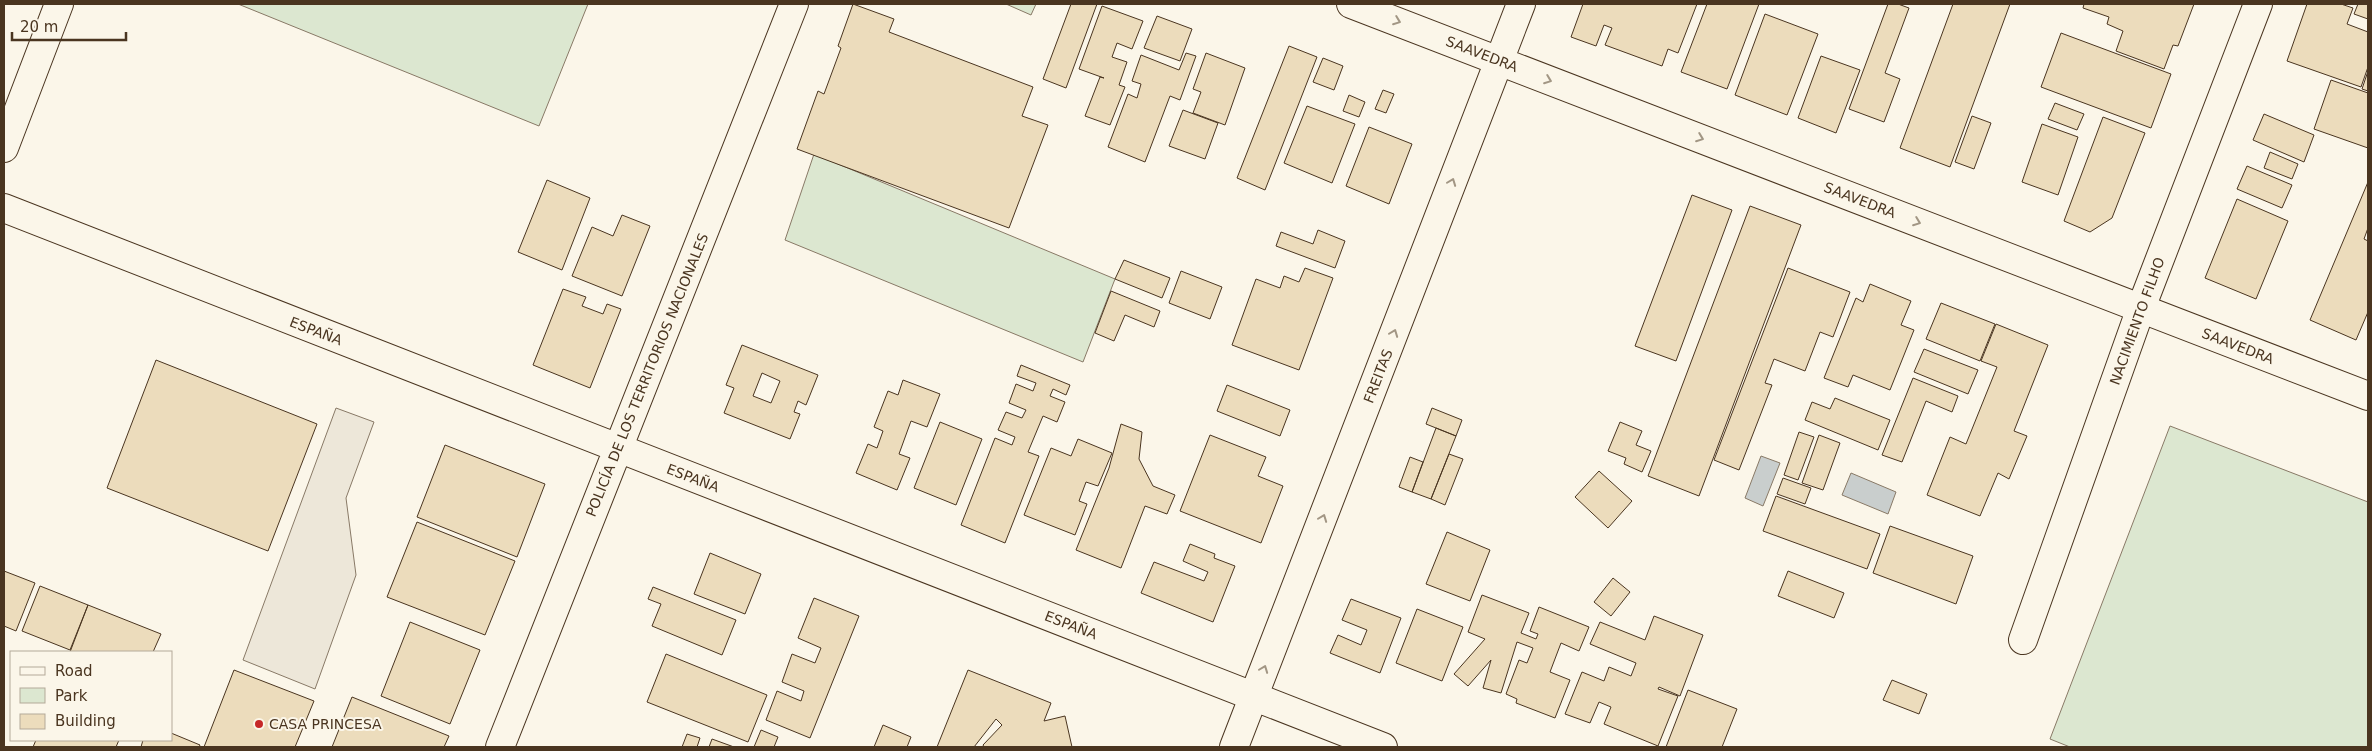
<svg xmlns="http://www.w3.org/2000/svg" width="2372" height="751" font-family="'DejaVu Sans',sans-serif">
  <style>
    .green { fill: #dce7d0; stroke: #887966 }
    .parking { fill: #ede7d9; stroke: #887966 }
    .water { fill: #c9cecd; stroke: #887966 }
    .building { fill: #ecdcbc; stroke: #4a3520; fill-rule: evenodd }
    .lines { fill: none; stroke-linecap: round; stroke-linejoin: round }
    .minor-casing { stroke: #4a3520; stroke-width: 30 }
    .minor { stroke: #fbf6e9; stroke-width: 28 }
    .oneway { stroke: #a29684 }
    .poi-dot { fill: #c62828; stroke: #fbf6e9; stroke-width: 2 }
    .labels { text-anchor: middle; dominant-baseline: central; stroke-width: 4; stroke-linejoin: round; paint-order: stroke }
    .street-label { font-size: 14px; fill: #4a3520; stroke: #fbf6e9 }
    .poi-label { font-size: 14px; fill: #4a3520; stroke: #fbf6e9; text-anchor: start }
  </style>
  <rect width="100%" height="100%" fill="#fbf6e9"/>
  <path class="green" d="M 238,4 L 588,4 L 539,126 Z
    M 1006,4 L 1036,4 L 1031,15 Z
    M 814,154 L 1115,279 L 1083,362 L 785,240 Z
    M 2170,426 L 2368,502 L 2368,747 L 2070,747 L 2050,739 Z"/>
  <path class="parking" d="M 336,408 L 374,422 L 346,498 L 356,575 L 315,689 L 243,660 Z"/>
  <path class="water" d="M 1761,456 L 1780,463 L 1763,506 L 1745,498 Z
    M 1851,473 L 1896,492 L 1888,514 L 1842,495 Z"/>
  <path class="building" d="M 853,4 L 894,19 L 889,32 L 1033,87 L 1022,116 L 1048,125 L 1009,228 L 797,149 L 818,91 L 824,94 L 841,48 L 838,46 Z
    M 1071,4 L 1097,4 L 1066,88 L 1043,79 Z
    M 1583,4 L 1697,4 L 1678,53 L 1668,49 L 1662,66 L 1605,45 L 1612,28 L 1604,25 L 1596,46 L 1571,37 Z
    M 1707,4 L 1759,4 L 1727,89 L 1681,72 Z
    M 1888,4 L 1898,4 L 1909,8 L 1885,73 L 1900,79 L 1884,122 L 1849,109 Z
    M 1953,4 L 2010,4 L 1950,167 L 1900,148 Z
    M 2084,4 L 2194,4 L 2178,46 L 2173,45 L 2164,69 L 2116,51 L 2123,31 L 2107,24 L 2109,17 L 2083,8 Z
    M 2307,4 L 2341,4 L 2353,8 L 2347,24 L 2368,32 L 2368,67 L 2361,87 L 2287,61 Z
    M 2358,4 L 2368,4 L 2368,19 L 2354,14 Z
    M 1102,6 L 1143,21 L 1132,49 L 1117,43 L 1112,57 L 1127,62 L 1119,85 L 1125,87 L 1110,125 L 1085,116 L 1100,77 L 1104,78 L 1079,69 Z
    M 1765,14 L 1818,34 L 1787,115 L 1735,95 Z
    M 1157,16 L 1192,29 L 1180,61 L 1144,48 Z
    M 2061,33 L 2171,74 L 2151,128 L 2041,87 Z
    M 1289,46 L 1317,57 L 1265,190 L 1237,178 Z
    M 1186,53 L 1196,56 L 1180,100 L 1170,96 L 1145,162 L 1108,147 L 1128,94 L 1137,98 L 1141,84 L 1132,81 L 1141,55 L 1179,70 Z
    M 1206,53 L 1245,68 L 1225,125 L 1193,113 L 1201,92 L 1193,89 Z
    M 1821,56 L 1860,70 L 1836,133 L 1798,118 Z
    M 1323,58 L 1343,66 L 1334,90 L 1313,82 Z
    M 2368,71 L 2368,91 L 2362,89 Z
    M 2331,80 L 2368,93 L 2368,148 L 2314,129 Z
    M 1383,90 L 1394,94 L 1386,113 L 1375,109 Z
    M 1349,95 L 1365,102 L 1359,117 L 1343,111 Z
    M 2055,103 L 2084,114 L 2077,130 L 2048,119 Z
    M 1307,106 L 1355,124 L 1332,183 L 1284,163 Z
    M 1183,110 L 1218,123 L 1205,159 L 1169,146 Z
    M 2264,114 L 2314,135 L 2304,162 L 2253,140 Z
    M 1972,116 L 1991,123 L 1974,169 L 1955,162 Z
    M 2103,117 L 2145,133 L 2112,218 L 2090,232 L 2064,221 Z
    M 2042,124 L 2078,137 L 2058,195 L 2022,182 Z
    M 1369,127 L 1412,144 L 1389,204 L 1346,186 Z
    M 2270,152 L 2298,164 L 2292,179 L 2264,168 Z
    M 2247,166 L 2292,185 L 2282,208 L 2237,189 Z
    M 547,180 L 590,198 L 562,270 L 518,252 Z
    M 2368,182 L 2368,228 L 2364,239 L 2368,241 L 2368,312 L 2356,340 L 2310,320 Z
    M 1692,195 L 1732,210 L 1676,361 L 1635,346 Z
    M 2237,199 L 2288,221 L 2256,299 L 2205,278 Z
    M 1750,206 L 1801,225 L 1699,496 L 1648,476 Z
    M 622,215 L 650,226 L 622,296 L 572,276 L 592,227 L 613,236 Z
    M 1318,230 L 1345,241 L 1335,268 L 1276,246 L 1281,232 L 1313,244 Z
    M 1124,260 L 1170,278 L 1162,298 L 1115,279 Z
    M 1305,268 L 1333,278 L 1299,370 L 1232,345 L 1256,279 L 1280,288 L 1284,276 L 1299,282 Z
    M 1788,268 L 1850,292 L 1833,337 L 1820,332 L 1805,371 L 1774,359 L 1765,383 L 1772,385 L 1739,470 L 1714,460 Z
    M 1181,271 L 1222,287 L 1210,319 L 1169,303 Z
    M 1870,284 L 1911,301 L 1901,325 L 1914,330 L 1890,390 L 1853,375 L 1848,387 L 1824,378 L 1856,298 L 1863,302 Z
    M 563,289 L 586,297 L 582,306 L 603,314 L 607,304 L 621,309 L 590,388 L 533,365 Z
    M 1111,291 L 1160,311 L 1154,327 L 1125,315 L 1114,341 L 1095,333 Z
    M 1941,303 L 1995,324 L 1980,361 L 1926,339 Z
    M 1996,324 L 2048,345 L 2014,431 L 2027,436 L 2009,479 L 1998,473 L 1980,516 L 1927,495 L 1950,437 L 1966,444 L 1997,367 L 1981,361 Z
    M 742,345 L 818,375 L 806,405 L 798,401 L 794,412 L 800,414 L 790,439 L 724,413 L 734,388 L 726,385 ZM 762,373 L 780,381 L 771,403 L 753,396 Z
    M 1924,349 L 1978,370 L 1968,394 L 1914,372 Z
    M 156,360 L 317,424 L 268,551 L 107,488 Z
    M 1021,365 L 1070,385 L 1066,395 L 1053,389 L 1050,396 L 1065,402 L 1057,422 L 1043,416 L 1028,452 L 1039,456 L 1005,543 L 961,525 L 995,438 L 1012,445 L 1015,437 L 998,430 L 1006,412 L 1022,418 L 1026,410 L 1009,403 L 1016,384 L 1033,391 L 1036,383 L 1017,376 Z
    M 1913,378 L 1958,396 L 1952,412 L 1926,401 L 1902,462 L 1882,455 Z
    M 903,380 L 940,394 L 927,427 L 911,421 L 899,454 L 910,458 L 897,490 L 856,473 L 868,444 L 877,448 L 883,431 L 874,427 L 888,391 L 898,395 Z
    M 1227,385 L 1290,410 L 1280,436 L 1217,411 Z
    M 1835,398 L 1890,420 L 1878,450 L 1805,420 L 1812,402 L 1830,409 Z
    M 1432,408 L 1462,420 L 1456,436 L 1426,424 Z
    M 940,422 L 982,439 L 956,505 L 914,488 Z
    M 1620,422 L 1642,431 L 1636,445 L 1651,451 L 1642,472 L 1624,464 L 1626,458 L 1608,451 Z
    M 1121,424 L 1142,432 L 1139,459 L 1153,486 L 1175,495 L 1167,514 L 1145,506 L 1121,568 L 1076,550 L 1109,468 Z
    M 1436,428 L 1456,436 L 1431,499 L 1412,492 Z
    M 1799,432 L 1814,437 L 1798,480 L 1784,475 Z
    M 1210,435 L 1266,457 L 1258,476 L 1283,486 L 1261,543 L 1180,511 Z
    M 1819,435 L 1840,443 L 1823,490 L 1802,483 Z
    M 1078,439 L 1112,453 L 1098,486 L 1086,482 L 1079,501 L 1087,504 L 1075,535 L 1024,515 L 1051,448 L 1071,456 Z
    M 445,445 L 545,484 L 517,557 L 417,517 Z
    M 1449,454 L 1463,459 L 1445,505 L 1431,499 Z
    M 1410,457 L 1423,462 L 1412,492 L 1399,487 Z
    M 1599,471 L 1632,501 L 1608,528 L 1575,497 Z
    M 1783,478 L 1811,488 L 1805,504 L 1777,494 Z
    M 1776,496 L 1880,534 L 1867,569 L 1763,531 Z
    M 417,522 L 515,561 L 485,635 L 387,597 Z
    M 1890,526 L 1973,556 L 1956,604 L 1873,573 Z
    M 1447,532 L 1490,550 L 1470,601 L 1426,584 Z
    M 1190,544 L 1215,554 L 1214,558 L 1235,566 L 1213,622 L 1141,593 L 1154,562 L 1204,581 L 1208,572 L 1183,561 Z
    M 710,553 L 761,574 L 745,614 L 694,594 Z
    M 4,571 L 35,583 L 16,631 L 4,626 Z
    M 1788,571 L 1844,593 L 1834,618 L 1778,596 Z
    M 1613,578 L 1630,592 L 1611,616 L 1594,602 Z
    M 40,586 L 88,605 L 70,650 L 22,631 Z
    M 653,587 L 736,620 L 722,655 L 652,626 L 661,604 L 648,599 Z
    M 1482,595 L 1529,613 L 1521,633 L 1536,639 L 1538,634 L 1530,631 L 1539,607 L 1589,627 L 1579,651 L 1561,643 L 1550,672 L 1570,680 L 1555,718 L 1516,703 L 1517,699 L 1506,694 L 1519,660 L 1527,663 L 1533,648 L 1517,642 L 1501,693 L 1483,688 L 1491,660 L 1468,686 L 1454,674 L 1485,639 L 1468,632 Z
    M 814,598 L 859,616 L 810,738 L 766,720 L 777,691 L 801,701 L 804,691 L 782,682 L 792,654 L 815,663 L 821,648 L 798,638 Z
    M 1351,599 L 1401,618 L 1380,673 L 1330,653 L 1338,635 L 1361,645 L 1367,630 L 1342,620 Z
    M 88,605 L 161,634 L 153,652 L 70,652 Z
    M 1417,609 L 1463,627 L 1442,681 L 1396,663 Z
    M 1654,616 L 1703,635 L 1680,696 L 1659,687 L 1658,689 L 1678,696 L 1658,746 L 1604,724 L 1611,707 L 1599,702 L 1590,723 L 1565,714 L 1582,672 L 1604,681 L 1609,667 L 1631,676 L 1636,663 L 1590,644 L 1600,622 L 1645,640 Z
    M 410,622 L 480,650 L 450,724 L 381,696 Z
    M 666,654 L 767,695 L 748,742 L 647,702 Z
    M 234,670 L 314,701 L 295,747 L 204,747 Z
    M 968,670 L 1051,703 L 1044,721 L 1065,716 L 1072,747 L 984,747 L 983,745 L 1002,725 L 996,719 L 974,747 L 937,747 Z
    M 1892,680 L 1927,694 L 1919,714 L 1883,700 Z
    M 1688,690 L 1737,709 L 1722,747 L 1666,747 Z
    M 352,697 L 449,736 L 444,747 L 332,747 Z
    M 883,725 L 911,737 L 907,747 L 874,747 Z
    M 761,730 L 778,737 L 774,747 L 754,747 Z
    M 171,733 L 200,745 L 199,747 L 141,747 L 143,740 L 171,740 Z
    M 687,734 L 700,738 L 697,747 L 682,747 Z
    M 712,739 L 734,747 L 709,747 Z
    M 36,740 L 119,740 L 116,747 L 33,747 Z"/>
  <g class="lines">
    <g class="minor-casing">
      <path id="minor" d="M 1351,4 L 2368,396
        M 4,148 L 59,4
        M 4,208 L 1383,747
        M 2023,640 L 2141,308 L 2258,4
        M 500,747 L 794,4
        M 1234,747 L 1521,4"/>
    </g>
    <use href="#minor" class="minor"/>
  </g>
  <defs><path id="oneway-chevron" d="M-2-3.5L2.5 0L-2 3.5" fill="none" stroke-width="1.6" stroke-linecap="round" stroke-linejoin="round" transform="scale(1.25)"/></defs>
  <g class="oneway">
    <use href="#oneway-chevron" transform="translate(1397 21) rotate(21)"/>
    <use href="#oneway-chevron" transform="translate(1548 80) rotate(21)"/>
    <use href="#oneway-chevron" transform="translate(1700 138) rotate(21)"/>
    <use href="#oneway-chevron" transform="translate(1452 182) rotate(-69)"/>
    <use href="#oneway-chevron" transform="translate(1917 222) rotate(21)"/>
    <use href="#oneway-chevron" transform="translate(1394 333) rotate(-69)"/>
    <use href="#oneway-chevron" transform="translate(1323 518) rotate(-69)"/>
    <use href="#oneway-chevron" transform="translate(1264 669) rotate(-69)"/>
  </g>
  <circle class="poi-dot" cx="259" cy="724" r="5"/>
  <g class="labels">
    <g class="street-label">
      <text transform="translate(1482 54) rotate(21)">SAAVEDRA</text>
      <text transform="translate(1860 200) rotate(21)">SAAVEDRA</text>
      <text transform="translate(2137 321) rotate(-70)">NACIMIENTO FILHO</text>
      <text transform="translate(316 331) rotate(21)">ESPAÑA</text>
      <text transform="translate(2238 346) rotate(21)">SAAVEDRA</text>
      <text transform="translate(647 375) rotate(-68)">POLICÍA DE LOS TERRITORIOS NACIONALES</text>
      <text transform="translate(1378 376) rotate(-69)">FREITAS</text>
      <text transform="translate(693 478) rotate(21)">ESPAÑA</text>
      <text transform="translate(1071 625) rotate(21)">ESPAÑA</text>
    </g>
    <g class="poi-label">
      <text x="269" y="724">CASA PRINCESA</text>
    </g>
  </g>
  <rect width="2372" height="751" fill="none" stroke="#4a3520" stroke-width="10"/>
  <rect x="10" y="651" width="162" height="90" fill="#fbf6e9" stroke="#b4a999"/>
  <rect x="20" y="667" width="25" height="8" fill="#fbf6e9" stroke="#b4a999"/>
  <text x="55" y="676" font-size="15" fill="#4a3520">Road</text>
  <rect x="20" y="688" width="25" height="15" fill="#dce7d0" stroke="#b4a999"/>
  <text x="55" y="701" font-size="15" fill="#4a3520">Park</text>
  <rect x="20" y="714" width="25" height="15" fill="#ecdcbc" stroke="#b4a999"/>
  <text x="55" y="726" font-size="15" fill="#4a3520">Building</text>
  <path d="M12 32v8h114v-8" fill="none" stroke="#4a3520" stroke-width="2.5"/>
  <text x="20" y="32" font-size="15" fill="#4a3520" stroke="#fbf6e9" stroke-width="4" paint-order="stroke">20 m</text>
</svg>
